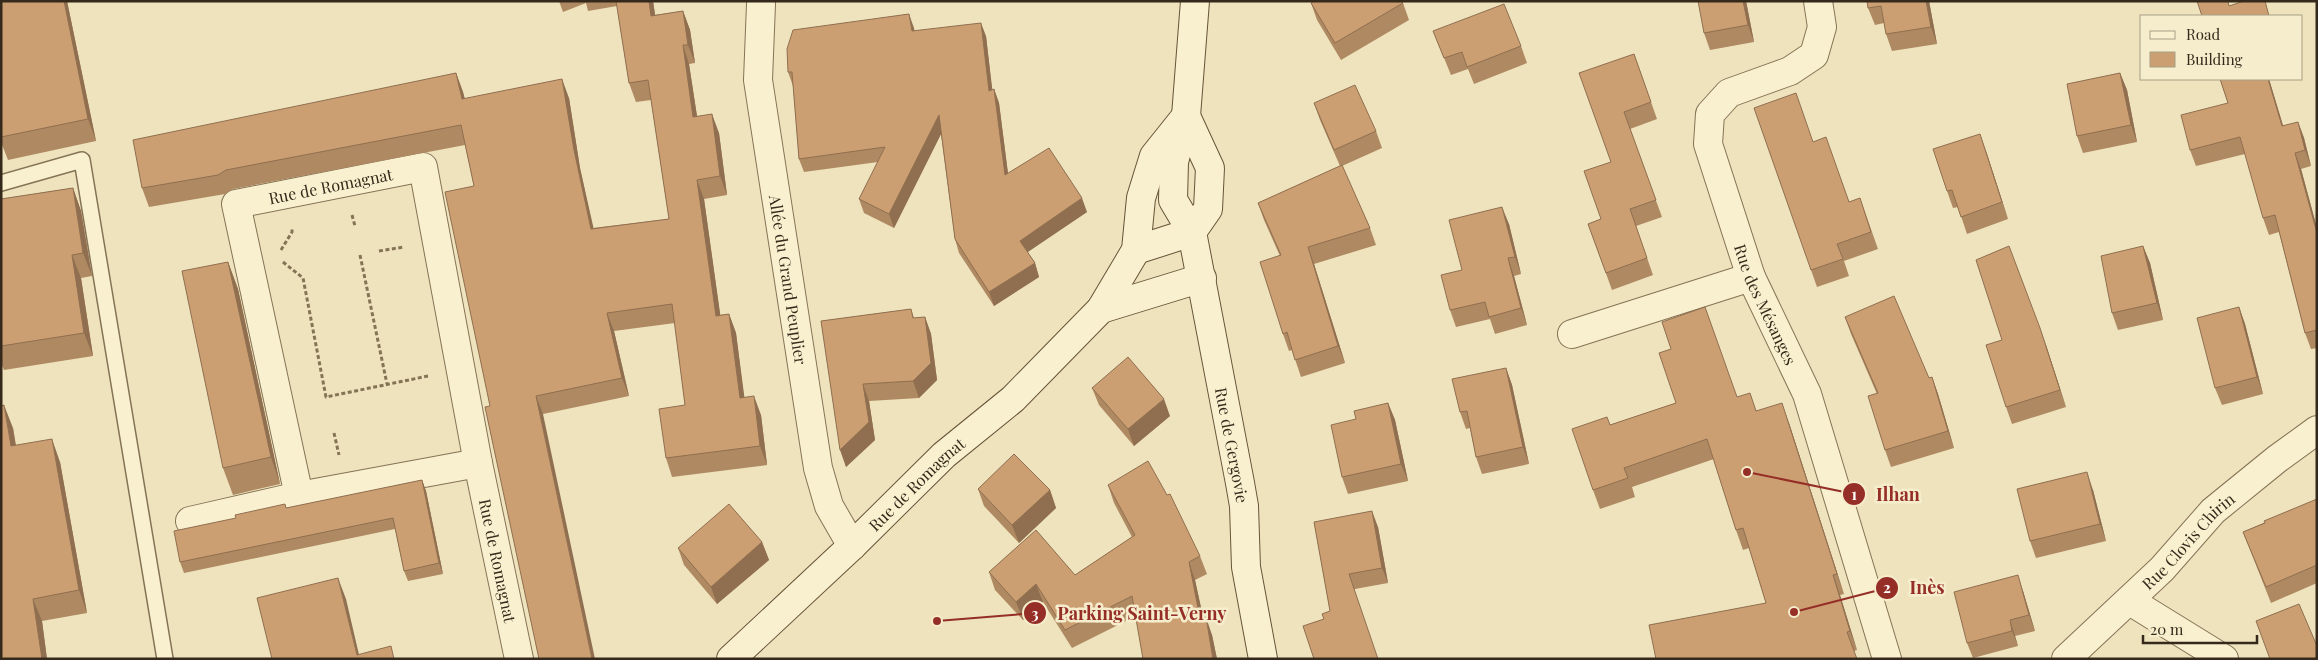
<svg xmlns="http://www.w3.org/2000/svg" width="2318" height="660" font-family="'Playfair Display',serif">
  <style>
    .lines { fill: none; stroke-linecap: round; stroke-linejoin: round }
    .lane-casing { stroke: #857356; stroke-width: 18 }
    .street-casing { stroke: #857356; stroke-width: 30 }
    .secondary-casing { stroke: #675439; stroke-width: 30 }
    .path { stroke: #857356; stroke-width: 3; stroke-dasharray: 4 2.5; stroke-linecap: butt }
    .lane { stroke: #f9f0cf; stroke-width: 15 }
    .street { stroke: #f9f0cf; stroke-width: 28 }
    .secondary { stroke: #f9f0cf; stroke-width: 28 }
    .wall { fill: #af8962 }
    .shaded-wall { fill: #8f6f50 }
    .building { fill: #cc9f72; stroke: #8f6f50 }
    .labels { text-anchor: middle; dominant-baseline: central; stroke-width: 5; stroke-linejoin: round; paint-order: stroke }
    .street-label { font-size: 16px; fill: #34291b; stroke: #f5edcc }
    .leader { fill: none; stroke: #952e26; stroke-width: 2 }
    .callout-dot { fill: #952e26; stroke: #f5edcc; stroke-width: 2 }
    .mark-label { font-size: 15px; text-anchor: middle; font-weight: bold; fill: #fff }
    .callout-label { font-size: 18px; text-anchor: middle; font-weight: bold; fill: #952e26; stroke: #f5edcc; stroke-width: 5; stroke-linejoin: round; paint-order: stroke }
  </style>
  <rect width="100%" height="100%" fill="#eee3bd"/>
  <g class="lines">
    <g class="lane-casing">
      <path id="lane" d="M 1,183 L 82,160 L 165,659"/>
    </g>
    <g class="street-casing">
      <g id="street">
        <path id="s1" d="M 1818,1 L 1822,27 L 1814,55 L 1790,71 L 1729,93 L 1710,114 L 1708,144 L 1751,277 L 1807,394 L 1887,659"/>
        <path id="s2" d="M 761,4 L 758,80 L 818,468 L 829,506 L 852,546"/>
        <path d="M 1572,334 L 1751,277"/>
        <path id="s3" d="M 299,496 L 236,204 L 423,167 L 478,463 L 519,659"/>
        <path d="M 190,521 L 299,496 L 478,463"/>
        <path d="M 2130,601 L 2224,659"/>
        <path id="s4" d="M 2066,659 L 2162,569 L 2213,511 L 2277,459 L 2317,430"/>
      </g>
    </g>
    <g class="secondary-casing">
      <g id="secondary">
        <path id="s5" d="M 1195,1 L 1186,116 L 1174,162 L 1173,200 L 1192,232 L 1240,483 L 1244,506 L 1246,567 L 1263,659"/>
        <path d="M 1186,116 L 1210,168 L 1208,209 L 1192,232"/>
        <path d="M 1136,250 L 1192,232"/>
        <path d="M 1101,309 L 1202,278"/>
        <path id="s6" d="M 731,659 L 852,546 L 944,455 L 1013,399 L 1101,309 L 1136,250 L 1141,198 L 1154,156 L 1186,116"/>
      </g>
    </g>
    <path class="path" d="M 352,215 L 355,226
      M 281,250 L 292,232 L 292,227
      M 379,251 L 404,247
      M 360,255 L 387,384
      M 283,262 L 303,278 L 326,397 L 428,376
      M 334,433 L 339,455"/>
    <use href="#lane" class="lane"/>
    <use href="#street" class="street"/>
    <use href="#secondary" class="secondary"/>
  </g>
  <path class="wall" d="M 1,1 L 67,1 L 96,141 L 8,160 L 1,142 Z
    M 559,1 L 653,1 L 655,15 L 683,11 L 690,30 L 695,63 L 689,64 L 697,116 L 719,133 L 727,195 L 704,199 L 720,315 L 729,314 L 736,333 L 744,398 L 761,415 L 767,465 L 672,477 L 666,458 L 685,405 L 675,323 L 614,331 L 629,396 L 543,414 L 490,406 L 474,186 L 465,145 L 233,189 L 225,194 L 149,207 L 142,188 L 456,73 L 463,92 L 465,99 L 569,98 L 580,168 L 593,228 L 669,219 L 651,100 L 636,102 L 629,83 L 617,6 L 588,11 L 586,3 L 563,12 Z
    M 1746,1 L 1754,42 L 1710,50 L 1704,33 Z
    M 1867,1 L 1929,1 L 1937,44 L 1892,51 L 1886,34 L 1884,23 L 1875,25 L 1868,8 Z
    M 1311,3 L 1403,3 L 1409,20 L 1341,60 L 1317,20 Z
    M 914,28 L 914,31 L 986,36 L 992,90 L 994,89 L 999,103 L 1008,174 L 1087,212 L 1027,252 L 1035,263 L 1039,277 L 994,306 L 959,253 L 955,239 L 941,134 L 894,228 L 864,213 L 859,199 L 878,162 L 804,172 L 799,159 L 793,86 L 788,72 Z
    M 1433,31 L 1521,46 L 1527,63 L 1474,84 L 1468,69 L 1451,75 Z
    M 1634,54 L 1657,119 L 1630,129 L 1662,217 L 1636,226 L 1653,275 L 1612,290 L 1588,224 L 1601,219 L 1611,162 Z
    M 2120,73 L 2127,90 L 2137,142 L 2083,153 L 2077,136 Z
    M 2220,79 L 2269,79 L 2283,126 L 2298,122 L 2304,138 L 2311,166 L 2301,169 L 2317,228 L 2317,348 L 2311,349 L 2305,333 L 2279,232 L 2269,235 L 2263,218 L 2245,154 L 2196,166 L 2190,150 L 2228,103 Z
    M 1314,103 L 1376,131 L 1382,148 L 1342,166 L 1370,228 L 1376,245 L 1314,264 L 1345,363 L 1301,377 L 1292,350 L 1289,351 L 1283,334 L 1280,256 L 1264,220 L 1258,203 L 1340,166 L 1320,120 Z
    M 1813,142 L 1849,202 L 1860,198 L 1878,249 L 1844,261 L 1849,276 L 1817,287 L 1811,270 Z
    M 1986,151 L 2008,219 L 1967,234 L 1958,207 L 1953,208 L 1947,191 Z
    M 73,188 L 81,211 L 92,276 L 81,278 L 93,356 L 4,370 L 1,363 L 1,199 Z
    M 1509,224 L 1521,274 L 1514,276 L 1527,325 L 1495,334 L 1490,319 L 1456,327 L 1450,310 L 1462,270 Z
    M 2143,246 L 2150,263 L 2163,320 L 2118,330 L 2112,313 Z
    M 228,262 L 238,289 L 280,484 L 233,495 L 223,468 Z
    M 2239,307 L 2245,324 L 2263,394 L 2222,405 L 2215,388 Z
    M 911,309 L 914,318 L 925,317 L 931,334 L 937,380 L 919,398 L 869,401 L 875,440 L 846,467 L 821,321 Z
    M 1845,317 L 1929,378 L 1932,377 L 1938,394 L 1954,448 L 1891,467 L 1885,450 L 1877,394 L 1851,334 Z
    M 2046,345 L 2066,407 L 2012,424 L 2006,407 Z
    M 1671,349 L 1737,397 L 1757,411 L 1789,423 L 1844,594 L 1840,595 L 1857,650 L 1854,651 L 1766,603 L 1749,548 L 1743,550 L 1736,530 L 1714,459 L 1632,487 L 1635,497 L 1600,509 L 1593,490 L 1610,425 L 1676,403 Z
    M 1506,368 L 1512,385 L 1529,464 L 1482,474 L 1476,457 L 1470,428 L 1466,429 L 1460,412 Z
    M 1092,388 L 1170,416 L 1134,446 L 1099,405 Z
    M 1388,403 L 1395,420 L 1408,481 L 1348,494 L 1342,477 L 1356,419 Z
    M 13,428 L 16,445 L 60,462 L 87,613 L 42,621 L 47,659 L 1,659 Z
    M 422,480 L 426,491 L 443,574 L 408,581 L 404,571 L 395,529 L 184,573 L 180,562 L 287,508 Z
    M 1108,485 L 1200,556 L 1207,574 L 1195,580 L 1203,617 L 1212,635 L 1217,659 L 1143,659 L 1136,616 L 1072,648 L 1043,602 L 1023,620 L 995,590 L 989,572 L 1075,575 L 1132,537 L 1114,503 Z
    M 978,489 L 1050,490 L 1056,508 L 1019,543 L 984,506 Z
    M 2093,490 L 2106,541 L 2036,558 L 2030,541 Z
    M 2317,499 L 2317,583 L 2271,603 L 2243,532 Z
    M 1314,522 L 1378,527 L 1388,583 L 1355,589 L 1324,619 L 1330,611 Z
    M 762,542 L 769,560 L 717,604 L 684,565 L 678,548 Z
    M 2023,591 L 2035,631 L 2015,636 L 2018,646 L 1973,658 L 1967,643 Z"/>
  <path class="shaded-wall" d="M 64,1 L 67,1 L 96,141 L 88,119 Z
    M 649,1 L 653,1 L 658,34 L 651,16 Z
    M 1743,1 L 1746,1 L 1754,42 L 1748,25 Z
    M 1926,1 L 1929,1 L 1937,44 L 1931,27 Z
    M 683,11 L 690,30 L 695,63 L 688,45 Z
    M 909,14 L 914,28 L 917,45 L 912,31 Z
    M 981,23 L 986,36 L 994,104 L 989,91 Z
    M 683,45 L 689,64 L 700,136 L 693,117 Z
    M 456,73 L 463,92 L 469,118 L 462,99 Z
    M 2120,73 L 2127,90 L 2137,142 L 2131,125 Z
    M 562,79 L 569,98 L 580,168 L 598,248 L 591,229 L 574,150 Z
    M 2268,79 L 2269,79 L 2288,142 L 2282,126 Z
    M 994,89 L 999,103 L 1010,189 L 1005,175 Z
    M 712,114 L 719,133 L 727,195 L 720,176 Z
    M 939,115 L 944,128 L 894,228 L 889,214 Z
    M 2298,122 L 2304,138 L 2311,166 L 2305,150 Z
    M 1980,134 L 1986,151 L 2008,219 L 2002,202 Z
    M 2295,153 L 2301,169 L 2317,228 L 2317,233 Z
    M 697,180 L 704,199 L 723,334 L 716,316 Z
    M 73,188 L 81,211 L 92,276 L 83,253 Z
    M 1082,198 L 1087,212 L 1025,254 L 1020,241 Z
    M 1502,207 L 1509,224 L 1521,274 L 1515,257 Z
    M 2143,246 L 2150,263 L 2163,320 L 2157,303 Z
    M 1308,247 L 1314,264 L 1345,363 L 1338,346 Z
    M 72,255 L 81,278 L 93,356 L 84,333 Z
    M 1508,258 L 1514,276 L 1527,325 L 1521,308 Z
    M 228,262 L 238,289 L 280,484 L 271,457 Z
    M 1035,263 L 1039,277 L 994,306 L 989,292 Z
    M 2239,307 L 2245,324 L 2263,394 L 2257,377 Z
    M 607,313 L 614,331 L 629,396 L 622,378 Z
    M 729,314 L 736,333 L 747,417 L 740,398 Z
    M 925,317 L 931,334 L 937,380 L 919,398 L 913,381 Z
    M 2040,328 L 2046,345 L 2066,407 L 2060,390 Z
    M 1506,368 L 1512,385 L 1529,464 L 1523,447 Z
    M 1932,377 L 1938,394 L 1954,448 L 1948,431 Z
    M 863,384 L 869,401 L 875,440 L 846,467 L 840,450 Z
    M 536,396 L 543,414 L 595,659 L 592,659 Z
    M 754,396 L 761,415 L 767,465 L 760,446 Z
    M 1164,399 L 1170,416 L 1134,446 L 1128,429 Z
    M 1388,403 L 1395,420 L 1408,481 L 1401,464 Z
    M 1782,403 L 1789,423 L 1844,594 L 1837,574 Z
    M 4,405 L 13,428 L 19,469 L 11,446 Z
    M 52,439 L 60,462 L 87,613 L 79,590 Z
    M 2087,472 L 2093,490 L 2106,541 L 2100,524 Z
    M 422,480 L 426,491 L 443,574 L 439,563 Z
    M 1050,490 L 1056,508 L 1019,543 L 1012,525 Z
    M 1372,511 L 1378,527 L 1388,583 L 1382,568 Z
    M 762,542 L 769,560 L 717,604 L 711,587 Z
    M 1189,562 L 1195,580 L 1207,635 L 1200,618 Z
    M 1833,575 L 1840,595 L 1857,650 L 1850,631 Z
    M 2018,575 L 2023,591 L 2035,631 L 2029,615 Z
    M 338,578 L 346,599 L 360,659 L 357,655 Z
    M 1036,584 L 1043,602 L 1023,620 L 1016,602 Z
    M 33,599 L 42,621 L 47,659 L 42,659 Z
    M 1206,617 L 1212,635 L 1217,659 L 1213,659 Z
    M 2010,620 L 2015,636 L 2018,646 L 2012,631 Z"/>
  <path class="building" d="M 1,1 L 64,1 L 88,119 L 1,137 Z
    M 616,1 L 649,1 L 651,16 L 683,11 L 688,45 L 683,45 L 693,117 L 712,114 L 720,176 L 697,180 L 716,316 L 729,314 L 740,398 L 754,396 L 760,446 L 666,458 L 659,409 L 685,405 L 672,304 L 607,313 L 622,378 L 536,396 L 592,659 L 539,659 L 485,407 L 490,406 L 445,192 L 474,186 L 461,125 L 226,170 L 218,175 L 142,188 L 133,140 L 456,73 L 462,99 L 562,79 L 574,150 L 591,229 L 669,219 L 648,80 L 629,83 Z
    M 1314,1 L 1401,1 L 1403,3 L 1335,43 L 1311,3 Z
    M 1698,1 L 1743,1 L 1748,25 L 1704,33 Z
    M 1867,1 L 1926,1 L 1931,27 L 1886,34 L 1881,6 L 1868,8 Z
    M 2197,1 L 2228,1 L 2229,6 L 2244,1 L 2265,1 L 2269,16 L 2202,16 Z
    M 1504,4 L 1521,46 L 1467,67 L 1462,52 L 1444,58 L 1433,31 Z
    M 909,14 L 912,31 L 981,23 L 989,91 L 994,89 L 1005,175 L 1049,148 L 1082,198 L 1020,241 L 1035,263 L 989,292 L 955,239 L 939,115 L 889,214 L 859,199 L 885,147 L 799,159 L 792,72 L 788,72 L 787,49 L 793,30 Z
    M 1634,54 L 1651,102 L 1624,112 L 1656,200 L 1630,209 L 1647,258 L 1606,273 L 1588,224 L 1601,219 L 1584,171 L 1611,162 L 1579,73 Z
    M 2120,73 L 2131,125 L 2077,136 L 2067,84 Z
    M 2220,79 L 2268,79 L 2282,126 L 2298,122 L 2305,150 L 2295,153 L 2317,233 L 2317,330 L 2305,333 L 2275,215 L 2263,218 L 2240,137 L 2190,150 L 2181,115 L 2228,103 Z
    M 1355,85 L 1376,131 L 1334,150 L 1314,103 Z
    M 1796,93 L 1813,142 L 1826,137 L 1849,202 L 1860,198 L 1871,232 L 1837,244 L 1843,259 L 1811,270 L 1754,108 Z
    M 1980,134 L 2002,202 L 1961,217 L 1952,190 L 1947,191 L 1933,149 Z
    M 1342,165 L 1370,228 L 1308,247 L 1338,346 L 1295,360 L 1287,332 L 1283,334 L 1260,262 L 1281,255 L 1258,203 Z
    M 73,188 L 83,253 L 72,255 L 84,333 L 1,346 L 1,199 Z
    M 1502,207 L 1515,257 L 1508,258 L 1521,308 L 1489,317 L 1485,302 L 1450,310 L 1441,275 L 1462,270 L 1449,220 Z
    M 2009,246 L 2040,328 L 2060,390 L 2006,407 L 1986,345 L 2002,340 L 1976,260 Z
    M 2143,246 L 2157,303 L 2112,313 L 2101,256 Z
    M 228,262 L 271,457 L 223,468 L 182,271 Z
    M 1894,296 L 1929,378 L 1932,377 L 1948,431 L 1885,450 L 1868,396 L 1878,393 L 1845,317 Z
    M 1705,307 L 1737,397 L 1750,393 L 1756,411 L 1782,403 L 1837,574 L 1833,575 L 1850,631 L 1847,632 L 1857,659 L 1656,659 L 1649,625 L 1766,603 L 1743,528 L 1736,530 L 1707,439 L 1624,468 L 1628,478 L 1593,490 L 1572,429 L 1607,417 L 1610,425 L 1676,403 L 1659,353 L 1671,349 L 1662,322 Z
    M 2239,307 L 2257,377 L 2215,388 L 2197,318 Z
    M 911,309 L 913,318 L 925,317 L 931,363 L 913,381 L 863,384 L 869,422 L 840,450 L 821,321 Z
    M 1128,357 L 1164,399 L 1128,429 L 1092,388 Z
    M 1506,368 L 1523,447 L 1476,457 L 1467,411 L 1460,412 L 1452,379 Z
    M 1388,403 L 1401,464 L 1342,477 L 1331,425 L 1356,419 L 1354,411 Z
    M 4,405 L 11,446 L 52,439 L 79,590 L 33,599 L 42,659 L 1,659 L 1,406 Z
    M 1014,454 L 1050,490 L 1012,525 L 978,489 Z
    M 1148,461 L 1167,495 L 1170,494 L 1200,556 L 1189,562 L 1200,618 L 1206,617 L 1213,659 L 1143,659 L 1132,596 L 1065,630 L 1036,584 L 1016,602 L 989,572 L 1036,530 L 1075,575 L 1135,535 L 1108,485 Z
    M 2087,472 L 2100,524 L 2030,541 L 2017,489 Z
    M 422,480 L 439,563 L 404,571 L 393,518 L 180,562 L 174,531 L 236,518 L 235,515 L 285,504 L 286,508 Z
    M 2317,499 L 2317,565 L 2266,587 L 2243,532 L 2265,523 L 2264,521 Z
    M 729,504 L 762,542 L 711,587 L 678,548 Z
    M 1372,511 L 1382,568 L 1349,574 L 1378,659 L 1314,659 L 1303,626 L 1324,619 L 1322,614 L 1330,611 L 1314,522 Z
    M 2018,575 L 2029,615 L 2010,620 L 2012,631 L 1967,643 L 1954,592 Z
    M 338,578 L 357,655 L 391,646 L 394,659 L 272,659 L 257,598 Z
    M 2299,604 L 2317,646 L 2317,659 L 2270,659 L 2256,621 Z"/>
  <g class="labels">
    <g class="street-label">
      <text stroke="none"><textPath href="#s3" startOffset="395">Rue de Romagnat</textPath></text>
      <text stroke="none"><textPath href="#s2" startOffset="278">Allée du Grand Peuplier</textPath></text>
      <text stroke="none"><textPath href="#s1" startOffset="378">Rue des Mésanges</textPath></text>
      <text stroke="none"><textPath href="#s5" startOffset="455">Rue de Gergovie</textPath></text>
      <text stroke="none"><textPath href="#s6" startOffset="255">Rue de Romagnat</textPath></text>
      <text stroke="none"><textPath href="#s4" startOffset="170">Rue Clovis Chirin</textPath></text>
      <text stroke="none"><textPath href="#s3" startOffset="890">Rue de Romagnat</textPath></text>
    </g>
  </g>
  <path class="leader" d="M1747 472L1854 494M1794 612L1887 588M937 621L1035 613"/>
  <g class="callout-dot">
    <circle cx="1747" cy="472" r="5"/>
    <circle cx="1794" cy="612" r="5"/>
    <circle cx="937" cy="621" r="5"/>
    <circle cx="1854" cy="494" r="12"/>
    <circle cx="1887" cy="588" r="12"/>
    <circle cx="1035" cy="613" r="12"/>
  </g>
  <g class="mark-label">
    <text x="1854" y="500">1</text>
    <text x="1887" y="593">2</text>
    <text x="1035" y="619">3</text>
  </g>
  <g class="callout-label">
    <text x="1898" y="501">Ilhan</text>
    <text x="1927" y="594">Inès</text>
    <text x="1142" y="620">Parking Saint-Verny</text>
  </g>
  <rect width="2318" height="660" fill="none" stroke="#34291b" stroke-width="5"/>
  <rect x="2140" y="15" width="162" height="65" fill="#f5edcc" stroke="#a89f85"/>
  <rect x="2150" y="31" width="25" height="8" fill="#f9f0cf" stroke="#a89f85"/>
  <text x="2186" y="40" font-size="15" fill="#34291b">Road</text>
  <rect x="2150" y="52" width="25" height="15" fill="#cc9f72" stroke="#a89f85"/>
  <text x="2186" y="65" font-size="15" fill="#34291b">Building</text>
  <path d="M2143 635v8h114v-8" fill="none" stroke="#34291b" stroke-width="2.5"/>
  <text x="2150" y="635" font-size="15" fill="#34291b" stroke="#f5edcc" stroke-width="4" paint-order="stroke">20 m</text>
</svg>
